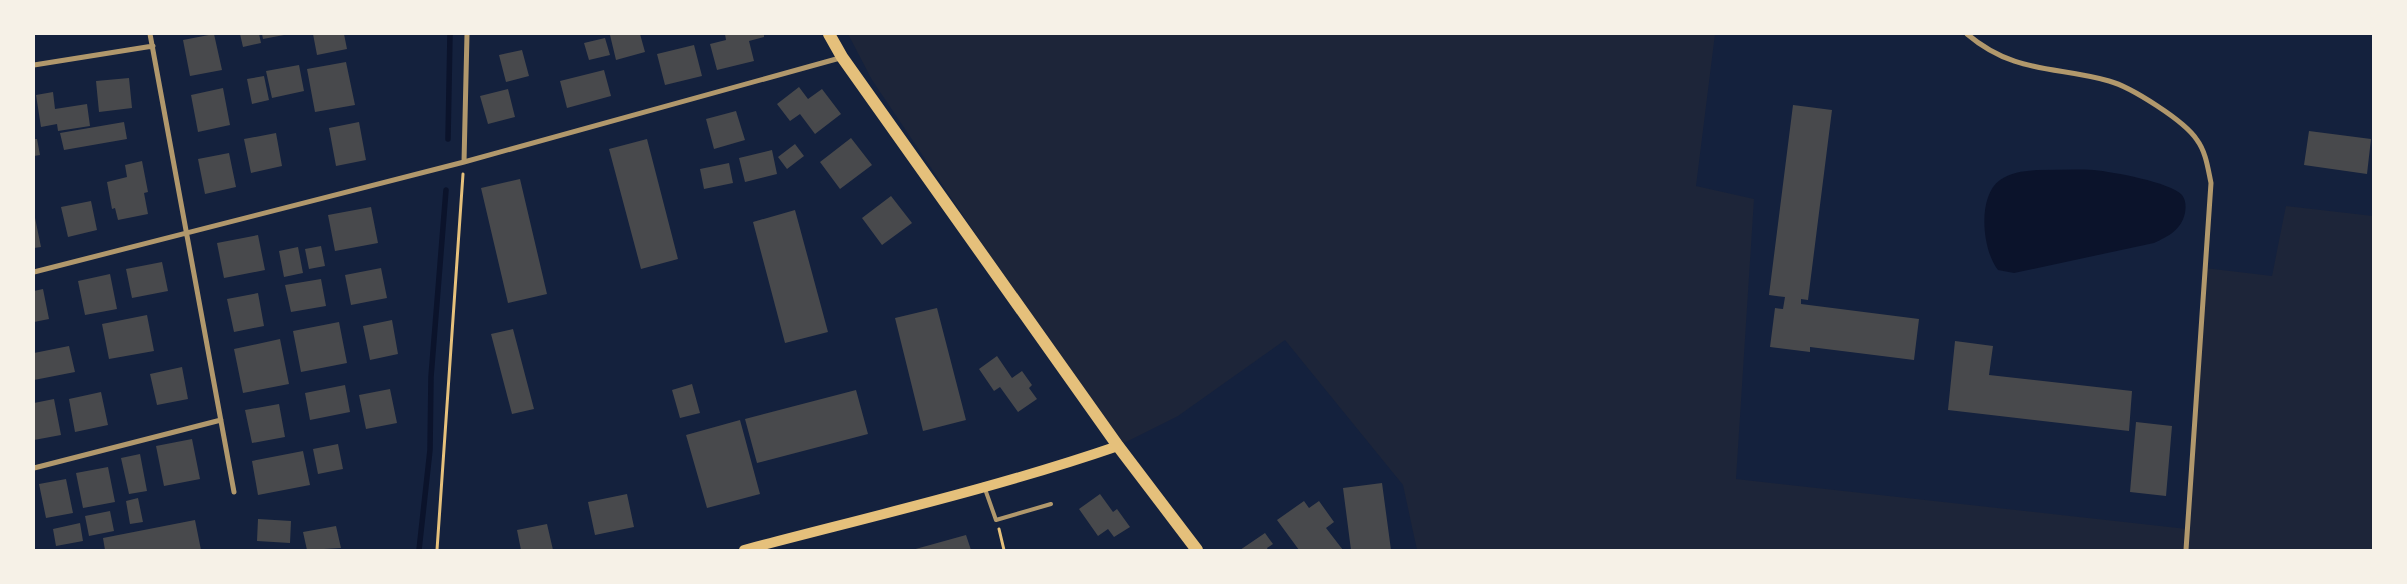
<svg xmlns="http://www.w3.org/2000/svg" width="2407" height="584" font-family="Rubik,sans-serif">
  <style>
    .green { fill: #1d2539 }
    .water { fill: #0b132b }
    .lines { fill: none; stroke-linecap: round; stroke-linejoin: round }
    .stream { stroke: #0b132b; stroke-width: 5.5 }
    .building { fill: #48494c }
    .path { stroke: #e5c07b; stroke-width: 3 }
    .service { stroke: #b1986c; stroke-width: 4 }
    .minor { stroke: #b1986c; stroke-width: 5 }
    .secondary { stroke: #e5c07b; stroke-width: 10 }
    .primary { stroke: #e5c07b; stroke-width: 12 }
  </style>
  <rect width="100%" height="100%" fill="#14213d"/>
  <path class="green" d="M 848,34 L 1715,34 L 1696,186 L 1754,199 L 1736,479 L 2187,529 L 2205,268 L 2272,276 L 2286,206 L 2373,216 L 2373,550 L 1417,550 L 1403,485 L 1285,340 L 1178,416 L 1118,446 L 872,80 Z"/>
  <path class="water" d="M 2037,170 C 2056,170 2075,169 2094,170 C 2113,172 2170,182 2182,195 C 2186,200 2186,207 2185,213 C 2181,230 2169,236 2154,243 L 2014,273 L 1998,270 C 1982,250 1977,196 2000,180 C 2012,172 2023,171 2037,170 Z"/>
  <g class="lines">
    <path class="stream" d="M 448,139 L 450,34
      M 419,550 L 430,450 L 431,377 L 446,190"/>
  </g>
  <path class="building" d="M 214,34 L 222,70 L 190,76 L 183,40 Z
    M 240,34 L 259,34 L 261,43 L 243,47 Z
    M 262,34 L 284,34 L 284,35 L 263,39 Z
    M 313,34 L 344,34 L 347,49 L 317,55 Z
    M 615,34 L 640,34 L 645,52 L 616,60 L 610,35 Z
    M 725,34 L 764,34 L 764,37 L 749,41 L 754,61 L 717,70 L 710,44 L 726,40 Z
    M 605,38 L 610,55 L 589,60 L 584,43 Z
    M 694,45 L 702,76 L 665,85 L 657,54 Z
    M 522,50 L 529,76 L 506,82 L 499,55 Z
    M 346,62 L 355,105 L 315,112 L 307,69 Z
    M 299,65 L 304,91 L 272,98 L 266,71 Z
    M 604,70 L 611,96 L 567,108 L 560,81 Z
    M 264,76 L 269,100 L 252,104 L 247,79 Z
    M 129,78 L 132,108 L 99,112 L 96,81 Z
    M 799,87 L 808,99 L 822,89 L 841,114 L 815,134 L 800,114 L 790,121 L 777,104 Z
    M 223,88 L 230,125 L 198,132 L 191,95 Z
    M 508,89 L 515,117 L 488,124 L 480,96 Z
    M 53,92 L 55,109 L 87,104 L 90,126 L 58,131 L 57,124 L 41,127 L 36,95 Z
    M 1793,105 L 1832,110 L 1808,300 L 1801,299 L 1801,304 L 1919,319 L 1914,360 L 1810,347 L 1810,352 L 1770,347 L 1775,308 L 1783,309 L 1785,297 L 1769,295 Z
    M 736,111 L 745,140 L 714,149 L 706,119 Z
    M 124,122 L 127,139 L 64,150 L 60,133 Z
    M 359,122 L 366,160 L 336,166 L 329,128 Z
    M 2309,131 L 2371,139 L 2367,174 L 2304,165 Z
    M 276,133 L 282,166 L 251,173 L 244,139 Z
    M 851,138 L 872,165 L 840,189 L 820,162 Z
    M 34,139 L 37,139 L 40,155 L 34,156 Z
    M 647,139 L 678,259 L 641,269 L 609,149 Z
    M 795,144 L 804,156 L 787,169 L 778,157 Z
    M 772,150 L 777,174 L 745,182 L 739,158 Z
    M 229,153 L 236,187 L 205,194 L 198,159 Z
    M 142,161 L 148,192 L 144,193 L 148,214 L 118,220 L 115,208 L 112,209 L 107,182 L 127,177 L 125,165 Z
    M 729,163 L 733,183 L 704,189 L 700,169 Z
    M 520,179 L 547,294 L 508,303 L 481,188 Z
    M 891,196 L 912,223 L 882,245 L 862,218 Z
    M 91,201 L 97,230 L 68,237 L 61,207 Z
    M 371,207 L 378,243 L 335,251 L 328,215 Z
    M 795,210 L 828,332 L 785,343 L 753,222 Z
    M 34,213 L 41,247 L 34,248 Z
    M 258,235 L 265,270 L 224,278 L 217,243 Z
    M 321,246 L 325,266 L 309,269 L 305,249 Z
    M 298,247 L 303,273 L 284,277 L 279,251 Z
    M 162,262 L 168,291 L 132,298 L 126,269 Z
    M 381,268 L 387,298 L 351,305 L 345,275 Z
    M 110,274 L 117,309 L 85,315 L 78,281 Z
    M 321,279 L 326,306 L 291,312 L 285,285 Z
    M 43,289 L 49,319 L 34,322 L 34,291 Z
    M 258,293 L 264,326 L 234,332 L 227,299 Z
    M 937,308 L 966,420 L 923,431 L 895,318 Z
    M 147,315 L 154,351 L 109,359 L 102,324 Z
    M 392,320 L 398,354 L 370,360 L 363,326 Z
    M 339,322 L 347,363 L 301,372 L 293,331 Z
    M 513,329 L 534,409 L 512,414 L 491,334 Z
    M 280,339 L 289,384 L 243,393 L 234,349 Z
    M 1955,341 L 1993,346 L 1989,375 L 2132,391 L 2129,431 L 1948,410 Z
    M 69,346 L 75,372 L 34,380 L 34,353 Z
    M 997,356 L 1012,378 L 1022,371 L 1032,385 L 1029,388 L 1037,399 L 1018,412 L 1000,387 L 994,391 L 979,369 Z
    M 182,367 L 188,399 L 157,405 L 150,374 Z
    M 692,384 L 700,413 L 680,418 L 672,390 Z
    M 345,385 L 350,412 L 310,420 L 305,393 Z
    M 390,389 L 397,423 L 366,429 L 359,395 Z
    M 856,390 L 868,434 L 757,463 L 745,419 Z
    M 101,392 L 108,425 L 75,432 L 69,399 Z
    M 54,399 L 61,435 L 34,440 L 34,403 Z
    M 279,404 L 285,437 L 252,443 L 245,410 Z
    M 740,420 L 760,494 L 707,508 L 686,435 Z
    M 2136,422 L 2172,426 L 2166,496 L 2130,492 Z
    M 192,439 L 200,479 L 164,486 L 156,446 Z
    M 338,444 L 343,469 L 318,474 L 313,449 Z
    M 303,451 L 310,485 L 258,495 L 252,461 Z
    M 140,454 L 147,491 L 129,494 L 121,458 Z
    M 108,467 L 115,502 L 83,508 L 76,473 Z
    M 66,479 L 73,513 L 46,518 L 39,484 Z
    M 1382,483 L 1391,550 L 1351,550 L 1343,488 Z
    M 627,494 L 634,527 L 595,535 L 588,502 Z
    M 1100,494 L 1113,512 L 1117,509 L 1130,527 L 1114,537 L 1108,529 L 1098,536 L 1079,509 Z
    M 138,498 L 143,522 L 130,524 L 126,501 Z
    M 1304,501 L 1309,508 L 1319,501 L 1334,522 L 1326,528 L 1343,550 L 1299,550 L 1277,520 Z
    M 110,511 L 114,531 L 89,536 L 85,516 Z
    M 258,519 L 291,521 L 290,543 L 257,541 Z
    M 195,520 L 201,550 L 105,550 L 103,538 Z
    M 80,523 L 83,541 L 56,546 L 53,529 Z
    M 547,524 L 553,550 L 521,550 L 517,530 Z
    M 336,526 L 341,548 L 307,550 L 303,532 Z
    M 1265,533 L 1273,544 L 1267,548 L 1268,550 L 1240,550 Z
    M 966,535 L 971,550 L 912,550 Z"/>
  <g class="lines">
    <path class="path" d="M 999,529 L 1004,550
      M 437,550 L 463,174"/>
    <path class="service" d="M 985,489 L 996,520 L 1051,504"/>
    <path class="minor" d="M 150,34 L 234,492
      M 1967,34 C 2014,74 2056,66 2109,81 C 2131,87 2185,121 2197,140 C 2206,152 2208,169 2211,183 L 2186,550
      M 34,65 L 153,46
      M 464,162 L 467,34
      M 34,272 L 464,162 L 840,58
      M 34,468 L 221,420"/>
    <path class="secondary" d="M 744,550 C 869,517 996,488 1118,446"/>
    <path class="primary" d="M 829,34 L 842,57 L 1118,446 L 1197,550"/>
  </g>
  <rect width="2407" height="584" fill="none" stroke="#f6f1e7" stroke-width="70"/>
</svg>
